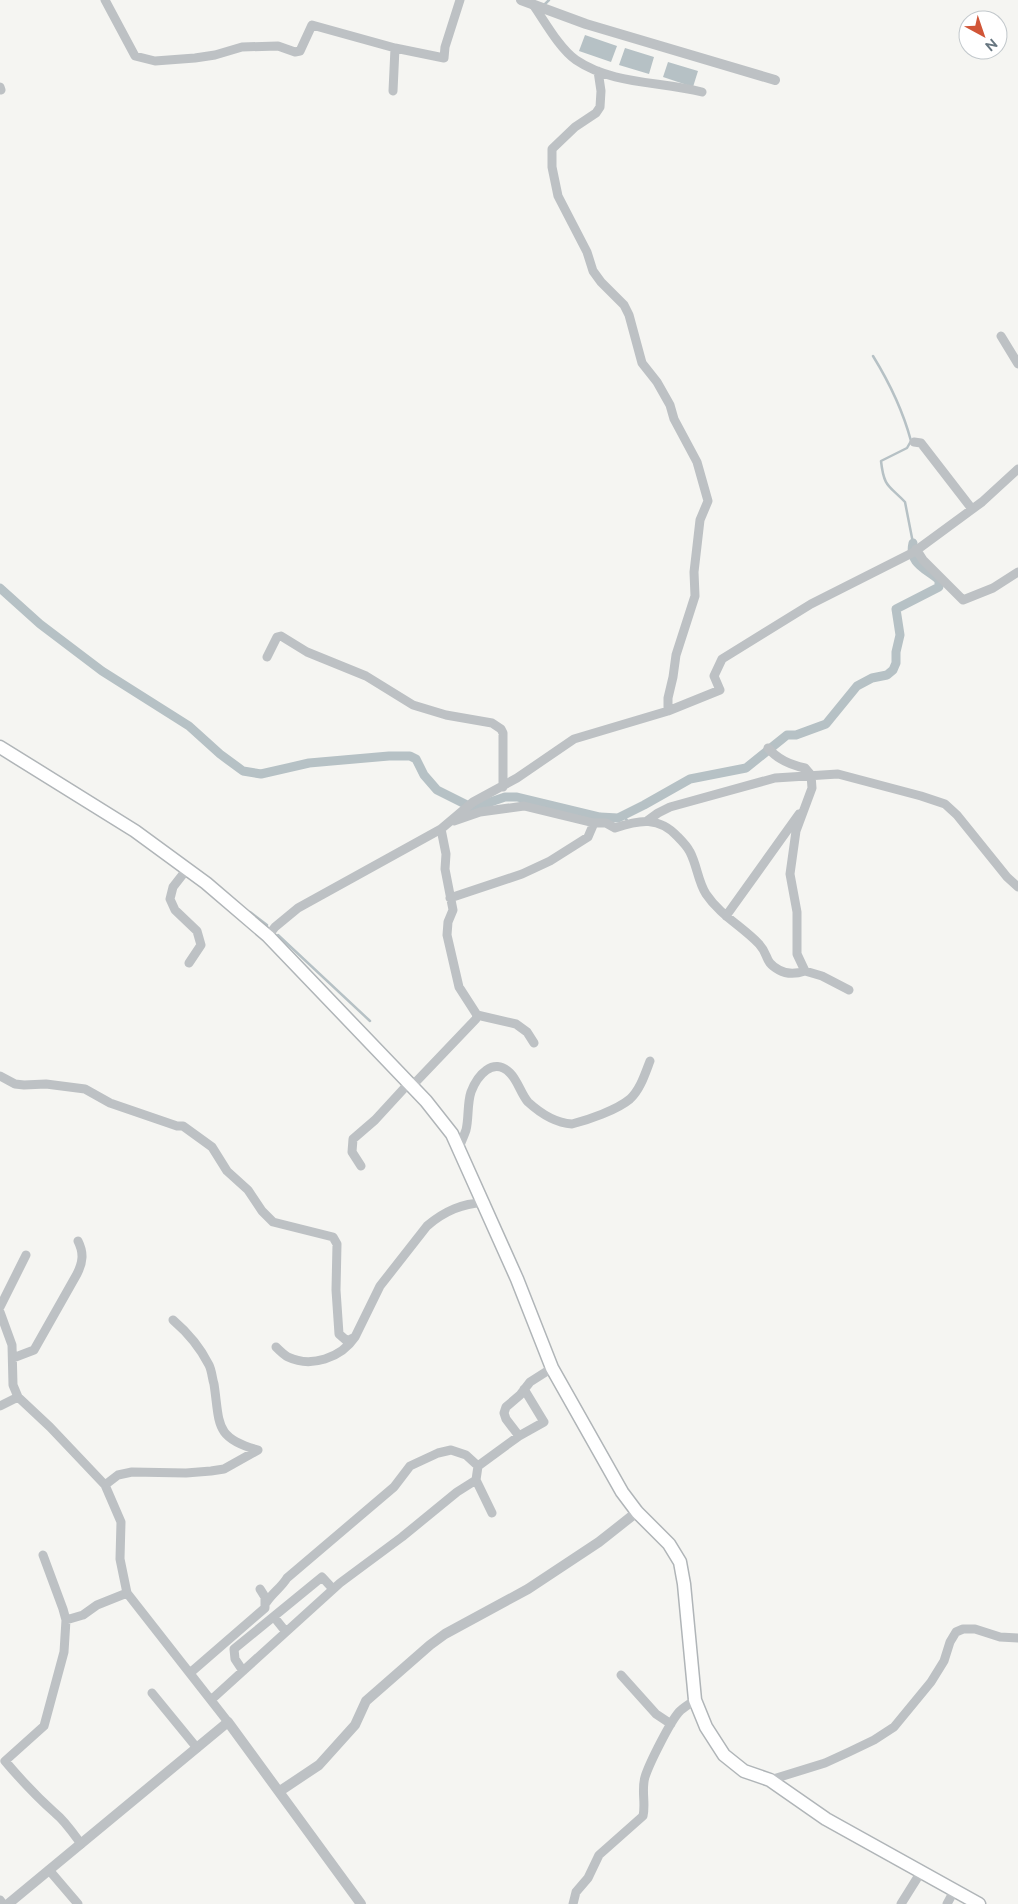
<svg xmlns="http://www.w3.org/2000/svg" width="1018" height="1904" font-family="Raleway,sans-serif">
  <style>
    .water { fill: #b6c1c5 }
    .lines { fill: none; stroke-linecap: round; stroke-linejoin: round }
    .stream { stroke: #b6c1c5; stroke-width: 2.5 }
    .canal { stroke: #b6c1c5; stroke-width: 9 }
    .primary-casing { stroke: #b0b5b8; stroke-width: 15 }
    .minor { stroke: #bdc1c4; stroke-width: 9 }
    .tertiary { stroke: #bdc1c4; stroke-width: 10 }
    .primary { stroke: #fff; stroke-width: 12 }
  </style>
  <rect width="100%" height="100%" fill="#f5f5f2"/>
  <path class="water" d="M 585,35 L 617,46 L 611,62 L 579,51 Z
    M 625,48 L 654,57 L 649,74 L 619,65 Z
    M 668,62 L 698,71 L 693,87 L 663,77 Z"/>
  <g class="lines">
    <path class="stream" d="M 545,4 L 549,0
      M 873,356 C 889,382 903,411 911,441 L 907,448 L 881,461 C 884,488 889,485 905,502 L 913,543
      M 624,816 L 628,822
      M 250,912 L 267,925
      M 278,935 L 370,1021"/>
    <path class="canal" d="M 0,588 L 40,624 L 102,671 L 189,726 L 220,754 L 243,771 L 261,774 L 309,763 L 389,756 L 410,756 L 416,759 L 424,775 L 437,790 L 473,808 L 505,797 L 517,797 L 600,817 L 618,818 L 644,805 L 690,779 L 746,768 L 787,735 L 796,735 L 826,724 L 857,686 L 872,678 L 887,675 L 893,670 L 896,663 L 896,652 L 900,635 L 896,609 L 939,587 L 939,580 C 927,569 908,564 913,543"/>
    <g class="primary-casing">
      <path id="primary" d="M 0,747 L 135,831 L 206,883 L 268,936 L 426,1101 L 452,1134 L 517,1279 L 552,1368 L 622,1492 L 637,1512 L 669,1544 L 680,1562 L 684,1584 L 695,1700 L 706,1727 L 724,1755 L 744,1771 L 770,1780 L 826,1819 L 979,1904"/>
    </g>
    <path class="minor" d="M 105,0 L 135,56 L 155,61 L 195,58 L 215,55 L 242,47 L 278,46 L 295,52 L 300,51 L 312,25 L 395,48 L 444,58 L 445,47 L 460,0
      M 534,6 C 545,22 560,49 576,60 C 613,85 660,81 702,92
      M 598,71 L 601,91 L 600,107 L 596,113 L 575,127 L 552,149 L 552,167 L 558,196 L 587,252 L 593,271 L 601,282 L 624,305 L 629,315 L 642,363 L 657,382 L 670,405 L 674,419 L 697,462 L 708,501 L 700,520 L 694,572 L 695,596 L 676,655 L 673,677 L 668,698 L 668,711
      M 0,87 L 1,90
      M 393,91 L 395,48
      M 1001,336 L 1018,364
      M 914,442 L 921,443 L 972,509
      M 916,549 L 923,560 L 963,600 L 993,588 L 1018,572
      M 267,657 L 277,637 L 281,636 L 307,652 L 366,676 L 413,705 L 446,715 L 492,723 L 501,729 L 503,733 L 503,787
      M 768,748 C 778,760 790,765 805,768 L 811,775 L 812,788 L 796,831 L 790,874 L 797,912 L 797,954 L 805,971 L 822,976 L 849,990
      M 454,821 L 480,812 L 524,806 L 594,823 L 606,823 L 615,828 C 639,820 659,816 678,837 C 682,841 687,846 690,852 C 697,865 698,882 706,894 C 720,915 743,927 759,944 C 770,956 763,961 779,970 C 788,975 796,974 805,971
      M 647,821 L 658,813 L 670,807 L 775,778 L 838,774 L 921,796 L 945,804 L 957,815 L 1007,877 L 1018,887
      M 441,829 L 446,854 L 445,869 L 453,910 L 448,922 L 447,935 L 459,987 L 477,1015 L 516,1024 L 527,1032 L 534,1043
      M 187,869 L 173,887 L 170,899 L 175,910 L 197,931 L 201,945 L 189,963
      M 450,898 L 522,874 L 550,861 L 588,837 L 594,823
      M 726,916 L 799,814
      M 268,936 L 275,927 L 298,908 L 441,829 L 473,802 L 517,778 L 574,739 L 668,711 L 720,690 L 714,676 L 722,659 L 811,604 L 914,552 L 982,502 L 1018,469
      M 0,1076 L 15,1084 L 24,1085 L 46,1084 L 85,1089 L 110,1103 L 177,1126 L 183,1126 L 212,1147 L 227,1171 L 248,1190 L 262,1211 L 273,1222 L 333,1237 L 337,1244 L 336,1290 L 339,1334 L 347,1341 L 355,1337 L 380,1286 L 427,1226 C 443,1212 464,1202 485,1203
      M 412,1086 L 476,1019 L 477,1015
      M 459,1148 C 461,1142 464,1136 466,1130 C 469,1118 467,1104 471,1092 C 477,1076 493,1056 510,1073 C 518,1081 521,1094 528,1102 C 540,1113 556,1123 572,1124 C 588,1120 617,1110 630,1099 C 640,1090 645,1074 650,1061
      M 361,1166 L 352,1152 L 353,1139 L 375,1120 L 409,1083
      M 0,1307 L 26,1255
      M 0,1312 L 12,1345 L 13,1385 L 18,1397 L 50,1427 L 105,1485 L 121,1522 L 120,1559 L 127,1593 L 228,1722
      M 173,1320 C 187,1332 201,1349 209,1365 C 212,1371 212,1378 214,1384 C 220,1424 214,1438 258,1450
      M 276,1347 C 280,1351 284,1355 288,1357 C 311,1368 341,1358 355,1337
      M 13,1358 L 34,1350 L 77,1274 C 83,1262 84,1253 78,1241
      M 0,1406 L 18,1397
      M 519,1436 L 506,1419 L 504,1413 L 506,1407 L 520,1395 L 530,1382 L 552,1368
      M 105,1485 L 118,1475 L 132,1472 L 186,1473 L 211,1471 L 224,1469 L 258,1450
      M 492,1513 L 476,1480 L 478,1466 L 519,1436 L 544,1422 L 524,1389
      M 43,1555 L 63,1609 L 66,1620 L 64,1652 L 44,1726 L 5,1761 C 21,1780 37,1797 55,1813 C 65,1821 73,1833 81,1844
      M 266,1603 C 272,1593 281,1588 287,1578 L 394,1487 L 410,1466 L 438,1453 L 451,1450 L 466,1455 L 478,1466
      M 274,1617 L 286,1632
      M 66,1620 L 83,1615 L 97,1605 L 127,1593
      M 243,1671 L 235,1659 L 234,1649 L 322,1577 L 333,1589
      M 190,1673 L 265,1608 L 265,1597 L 260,1589
      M 621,1675 L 656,1714 L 671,1724
      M 152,1693 L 197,1748
      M 211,1700 L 340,1583 L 402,1537 L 457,1492 L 476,1480
      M 770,1780 L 825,1763 L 849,1752 L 874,1740 L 894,1727 L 931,1682 L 944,1661 L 950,1642 L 956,1632 L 963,1629 L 975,1629 L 1000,1637 L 1018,1638
      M 49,1870 L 78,1904
      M 0,1900 L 3,1904
      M 573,1904 L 576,1892 L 588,1878 L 599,1855 L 643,1816 C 646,1803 641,1790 645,1777 C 649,1764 670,1722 679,1712 C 684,1707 690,1704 695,1700
      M 901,1904 L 921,1872
      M 947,1904 L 954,1891"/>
    <path class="tertiary" d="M 521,0 L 586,24 L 775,80
      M 280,1791 L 319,1765 L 355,1725 L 366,1701 L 430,1645 L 445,1634 L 528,1589 L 599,1542 L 637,1512
      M 8,1904 L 228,1722 L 361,1904"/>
    <use href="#primary" class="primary"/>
  </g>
  <g transform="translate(983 35) rotate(140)"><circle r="24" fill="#ffffff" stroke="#c2c8cc"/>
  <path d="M0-4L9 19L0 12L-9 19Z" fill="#d15537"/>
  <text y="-8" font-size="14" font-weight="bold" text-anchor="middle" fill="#677680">N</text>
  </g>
</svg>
